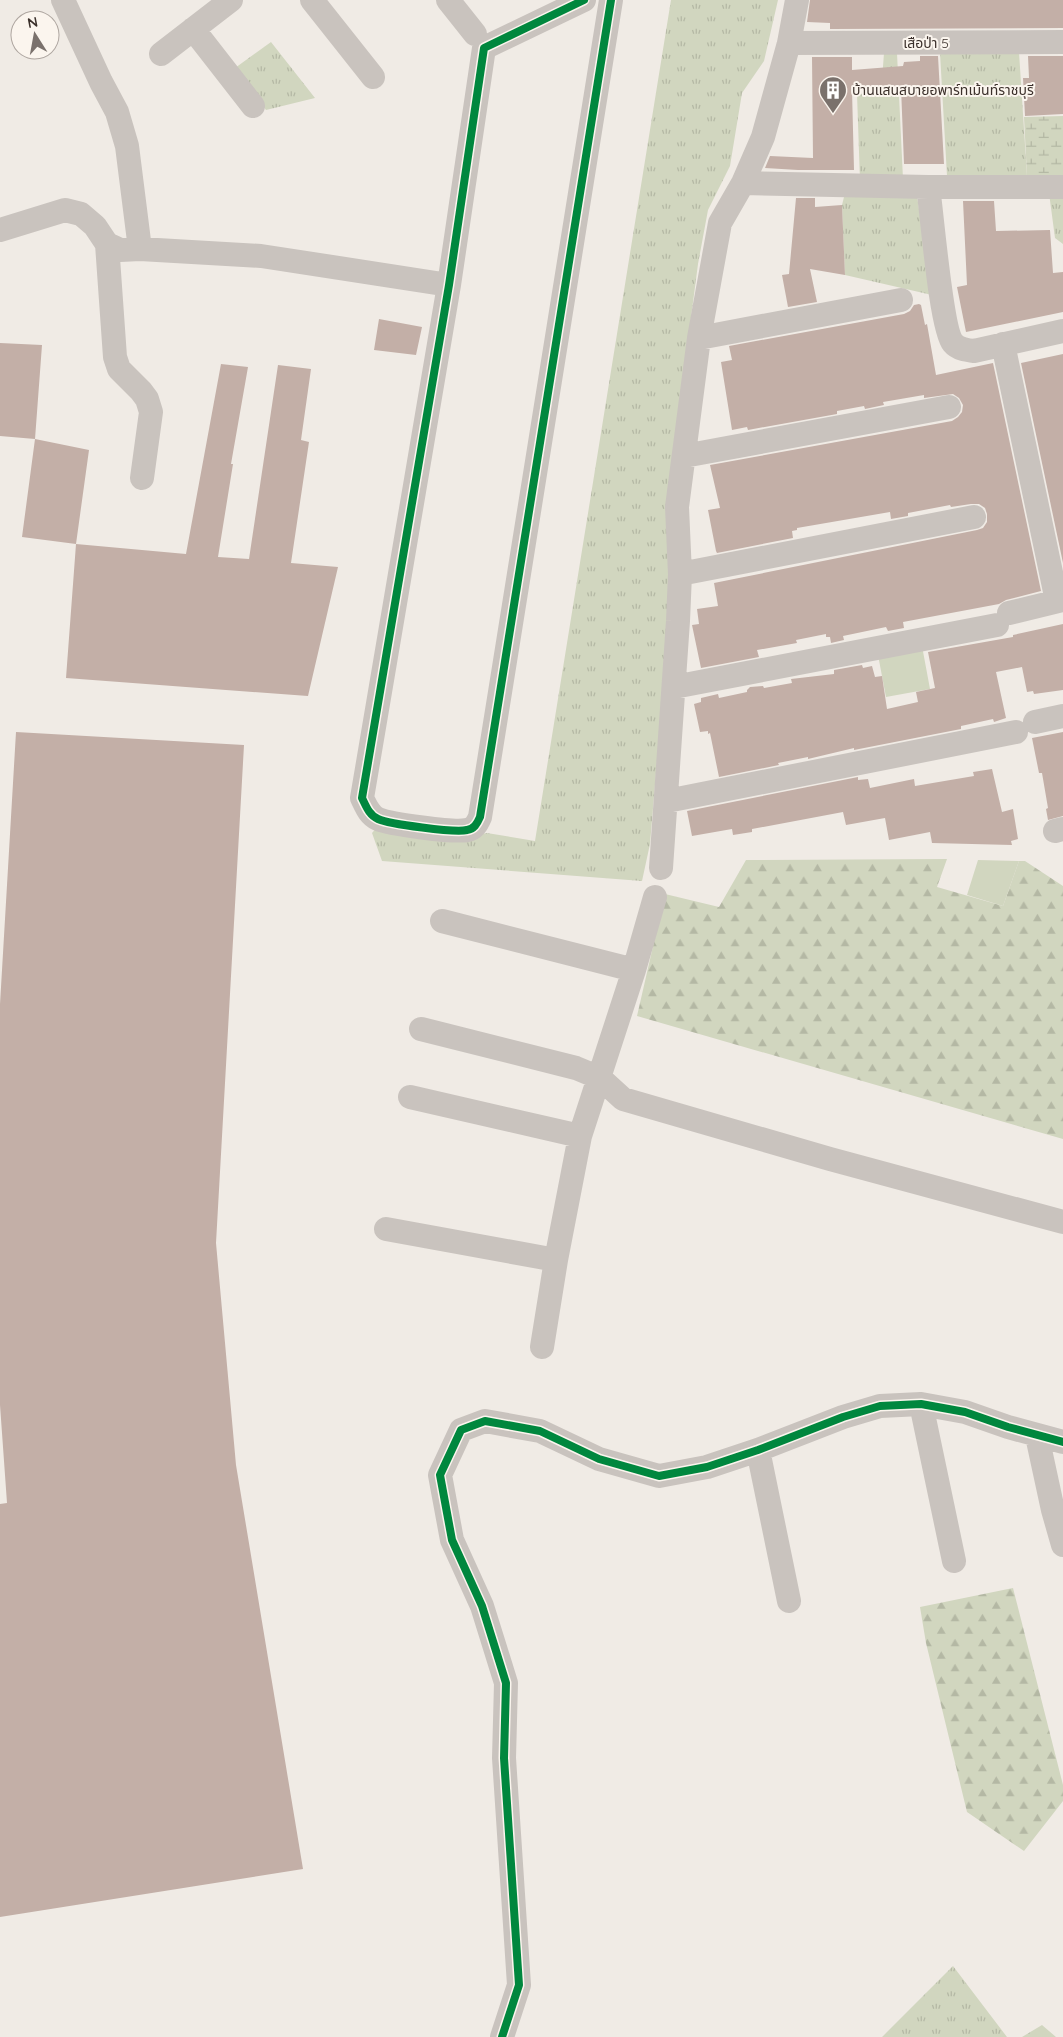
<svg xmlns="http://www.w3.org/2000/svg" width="1063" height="2037" font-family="Quicksand,'Noto Sans Thai',sans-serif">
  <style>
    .grass { fill: url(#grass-tufts) }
    .forest { fill: url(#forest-firs) }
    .wetland { fill: url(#wetland-marsh) }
    .garden { fill: #d1d6bf }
    .building { fill: #c3afa7 }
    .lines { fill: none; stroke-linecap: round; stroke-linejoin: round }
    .minor { stroke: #c9c3be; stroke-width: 24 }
    .cycleway-casing { stroke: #fbf5ee; stroke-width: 11 }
    .cycleway { stroke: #00873e; stroke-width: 8 }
    .labels { text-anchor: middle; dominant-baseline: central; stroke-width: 4; stroke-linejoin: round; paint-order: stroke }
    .street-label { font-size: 14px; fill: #3b302b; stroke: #fbf5ee }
    .poi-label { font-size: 14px; fill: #3b302b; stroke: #fbf5ee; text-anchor: start }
  </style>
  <defs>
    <pattern id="grass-tufts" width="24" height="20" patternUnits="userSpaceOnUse" patternTransform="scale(1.25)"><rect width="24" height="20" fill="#d1d6bf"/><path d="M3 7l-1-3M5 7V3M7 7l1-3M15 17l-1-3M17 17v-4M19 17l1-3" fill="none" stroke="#b4b8a4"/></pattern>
    <pattern id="forest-firs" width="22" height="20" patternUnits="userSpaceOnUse" patternTransform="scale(1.25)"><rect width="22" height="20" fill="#d1d6bf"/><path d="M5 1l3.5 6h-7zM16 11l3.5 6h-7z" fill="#b4b8a4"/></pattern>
    <pattern id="wetland-marsh" width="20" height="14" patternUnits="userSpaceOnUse" patternTransform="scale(1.25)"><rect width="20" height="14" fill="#d1d6bf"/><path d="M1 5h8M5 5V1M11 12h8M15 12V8" fill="none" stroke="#b4b8a4"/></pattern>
  </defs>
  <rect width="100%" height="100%" fill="#f0ebe5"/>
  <path class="grass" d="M 671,0 L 778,0 L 764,61 L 742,93 L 730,166 L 708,210 L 698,264 L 666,508 L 670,606 L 650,844 L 642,881 L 382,861 L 372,833 L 379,825 L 472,836 L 487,833 L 535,841 Z
    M 271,42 L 315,98 L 266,110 L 235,68 Z
    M 1019,52 L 1027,176 L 947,176 L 940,53 Z
    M 884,53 L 897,53 L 903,179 L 860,181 L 857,94 L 881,93 Z
    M 1063,192 L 1063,244 L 1055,238 L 1049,193 Z
    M 917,196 L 932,295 L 845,275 L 842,205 L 844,197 Z
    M 953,1966 L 1007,2037 L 882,2037 Z
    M 1042,2025 L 1056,2037 L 1022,2037 Z"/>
  <path class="forest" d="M 947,859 L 937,887 L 1003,906 L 1019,861 L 1025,861 L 1063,886 L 1063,1139 L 637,1016 L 665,894 L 719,907 L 746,860 Z
    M 1013,1588 L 1063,1785 L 1063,1801 L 1024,1851 L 967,1812 L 926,1643 L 920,1607 Z"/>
  <path class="wetland" d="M 1063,116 L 1063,176 L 1027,176 L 1024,117 Z"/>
  <path class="garden" d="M 922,646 L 930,689 L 886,697 L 878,655 Z
    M 978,860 L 1019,861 L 1003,906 L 967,895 Z"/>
  <path class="building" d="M 810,0 L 1063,0 L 1063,28 L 830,29 L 830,23 L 807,22 Z
    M 920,56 L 938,56 L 944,164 L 904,164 L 901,87 L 852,90 L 854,170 L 798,170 L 765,168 L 770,156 L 813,158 L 812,57 L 852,57 L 852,70 L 903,66 L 904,62 L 920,61 Z
    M 1028,56 L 1063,56 L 1063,114 L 1025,116 L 1023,78 L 1029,78 Z
    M 796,198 L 815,198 L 815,207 L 842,205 L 845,275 L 810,269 L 817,302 L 788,307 L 782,275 L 789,274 Z
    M 963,201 L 994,201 L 996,231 L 1050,230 L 1053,273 L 1063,272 L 1063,312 L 966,332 L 957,287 L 967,285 Z
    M 919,304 L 921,305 L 925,325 L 927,324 L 936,375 L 993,363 L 1041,591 L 1006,600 L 999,604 L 903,622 L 904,628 L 888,631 L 886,627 L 843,636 L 844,640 L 831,643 L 830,637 L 826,637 L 826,634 L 796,640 L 797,643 L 757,650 L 759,657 L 701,668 L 692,625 L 699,624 L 697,609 L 718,606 L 714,583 L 977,530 L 983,528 L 987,522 L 987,514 L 985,508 L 979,504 L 971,504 L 951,507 L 950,505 L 908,513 L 908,516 L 891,519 L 890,512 L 797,528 L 797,530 L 792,531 L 793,538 L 717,553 L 716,551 L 708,510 L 720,508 L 710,465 L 952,421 L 958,417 L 962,412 L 963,405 L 959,398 L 953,394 L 924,398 L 924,395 L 883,402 L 884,405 L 865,409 L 864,406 L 837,411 L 837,414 L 748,430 L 747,427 L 732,430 L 721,362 L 732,360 L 729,346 L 904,314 L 910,311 L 914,305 Z
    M 379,319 L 422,327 L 416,355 L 374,350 Z
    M 0,343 L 42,345 L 35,439 L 0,436 Z
    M 1063,354 L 1063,563 L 1021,363 Z
    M 221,364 L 248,367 L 231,464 L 233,464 L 218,557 L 249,559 L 278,365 L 311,369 L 301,440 L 309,442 L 291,563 L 338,567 L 308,696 L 66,678 L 76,544 L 186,554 Z
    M 35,439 L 89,450 L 76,544 L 22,537 Z
    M 1063,624 L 1063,690 L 1034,694 L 1033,691 L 1027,692 L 1022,667 L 996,672 L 1006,718 L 994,722 L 993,719 L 961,726 L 961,729 L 854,750 L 854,748 L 808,759 L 808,757 L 778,763 L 779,765 L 719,777 L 710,733 L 708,734 L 708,731 L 700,732 L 694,704 L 701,702 L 701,698 L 718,694 L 719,698 L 747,692 L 747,690 L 750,687 L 763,686 L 764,688 L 792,683 L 791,679 L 834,674 L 834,670 L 862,665 L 863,668 L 872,666 L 875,677 L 882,676 L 887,709 L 918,702 L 916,692 L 935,688 L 928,652 L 1013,637 L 1013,635 Z
    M 16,732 L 244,745 L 216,1243 L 236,1465 L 303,1869 L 0,1917 L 0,1504 L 7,1503 L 0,1405 L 0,1004 Z
    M 1063,732 L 1063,816 L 1048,820 L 1046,809 L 1048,808 L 1042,773 L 1039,773 L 1032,738 Z
    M 992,769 L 1002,812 L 1013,809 L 1018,839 L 1011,841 L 1012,845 L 932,843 L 930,832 L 889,840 L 885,818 L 846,825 L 843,812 L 752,829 L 752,832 L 733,835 L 732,829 L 692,836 L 687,811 L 858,777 L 858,780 L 868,779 L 870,788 L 914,779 L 915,786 L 974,776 L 973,772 Z"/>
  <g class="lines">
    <path class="minor" d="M 63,0 L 101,82 L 117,112 L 127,146 L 140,249
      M 312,0 L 373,77
      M 448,0 L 475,34
      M 584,0 L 484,48 L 449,285 L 362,798 C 366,806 369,815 378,819 C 389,824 455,833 467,830 C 474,829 477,824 480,817 L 611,0
      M 193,29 L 253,106
      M 789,43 L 1063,42
      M 161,54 L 231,0
      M 743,183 L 928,187 L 1063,187
      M 928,187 C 932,213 941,329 953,343 C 958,349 966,350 974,351 L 1063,331
      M 0,230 L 65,210 L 81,214 L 95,226 L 107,244 L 120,250 L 140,249 L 261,256 L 449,285
      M 107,244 L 115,357 L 119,369 L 141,391 L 147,399 L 151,412 L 142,478
      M 699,338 L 901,300
      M 1003,344 L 1057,601
      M 684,456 L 949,407
      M 680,574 L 974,517
      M 1009,613 L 1063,600
      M 674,687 L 997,625
      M 1035,722 L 1063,716
      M 667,801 L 1016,732
      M 1055,831 L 1063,829
      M 661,868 L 678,621 L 680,574 L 677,507 L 699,338 L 720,223 L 743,183 L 763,137 L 789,43 L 797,0
      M 442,921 L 634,970
      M 421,1029 L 576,1068 L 600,1078 L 623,1099 L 830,1159 L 1063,1222
      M 410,1097 L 580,1136
      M 386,1229 L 556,1260
      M 542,1347 L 556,1260 L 580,1136 L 634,970 L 655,897
      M 921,1404 L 954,1561
      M 1037,1436 L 1053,1510 L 1063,1545
      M 758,1450 L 789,1601
      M 502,2037 L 519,1985 L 504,1758 L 506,1683 L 482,1606 L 452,1540 L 440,1475 L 461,1430 L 485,1421 L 540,1431 L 599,1459 L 659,1476 L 707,1467 L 758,1450 L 843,1417 L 880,1406 L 921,1404 L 965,1412 L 1008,1427 L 1063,1442"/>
    <g class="cycleway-casing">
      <path id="cycleway" d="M 584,0 L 484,48 L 449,285 L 362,798 C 366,806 369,815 378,819 C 389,824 455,833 467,830 C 474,829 477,824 480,817 L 611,0
        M 502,2037 L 519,1985 L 504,1758 L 506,1683 L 482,1606 L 452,1540 L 440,1475 L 461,1430 L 485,1421 L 540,1431 L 599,1459 L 659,1476 L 707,1467 L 758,1450 L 843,1417 L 880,1406 L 921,1404 L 965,1412 L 1008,1427 L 1063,1442"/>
    </g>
    <use href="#cycleway" class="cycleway"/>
  </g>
  <defs>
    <g id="building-pin" transform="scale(1.4375)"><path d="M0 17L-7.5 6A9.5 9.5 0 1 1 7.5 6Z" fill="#7a716c" stroke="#fbf5ee"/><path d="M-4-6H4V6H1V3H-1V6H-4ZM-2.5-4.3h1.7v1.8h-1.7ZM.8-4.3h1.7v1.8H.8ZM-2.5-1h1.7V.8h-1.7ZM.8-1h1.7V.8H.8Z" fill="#fff"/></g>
  </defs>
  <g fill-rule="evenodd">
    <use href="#building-pin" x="833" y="90"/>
  </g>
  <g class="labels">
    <g class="street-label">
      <text x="926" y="43">เสือป่า 5</text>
    </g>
    <g class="poi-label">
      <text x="852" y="90">บ้านแสนสบายอพาร์ทเม้นท์ราชบุรี</text>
    </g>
  </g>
  <g transform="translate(35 35) rotate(349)"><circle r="24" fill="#fbf5ee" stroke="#aea6a0"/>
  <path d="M0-4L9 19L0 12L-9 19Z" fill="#7a716c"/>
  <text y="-8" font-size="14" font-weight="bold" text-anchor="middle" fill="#3b302b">N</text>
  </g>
</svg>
